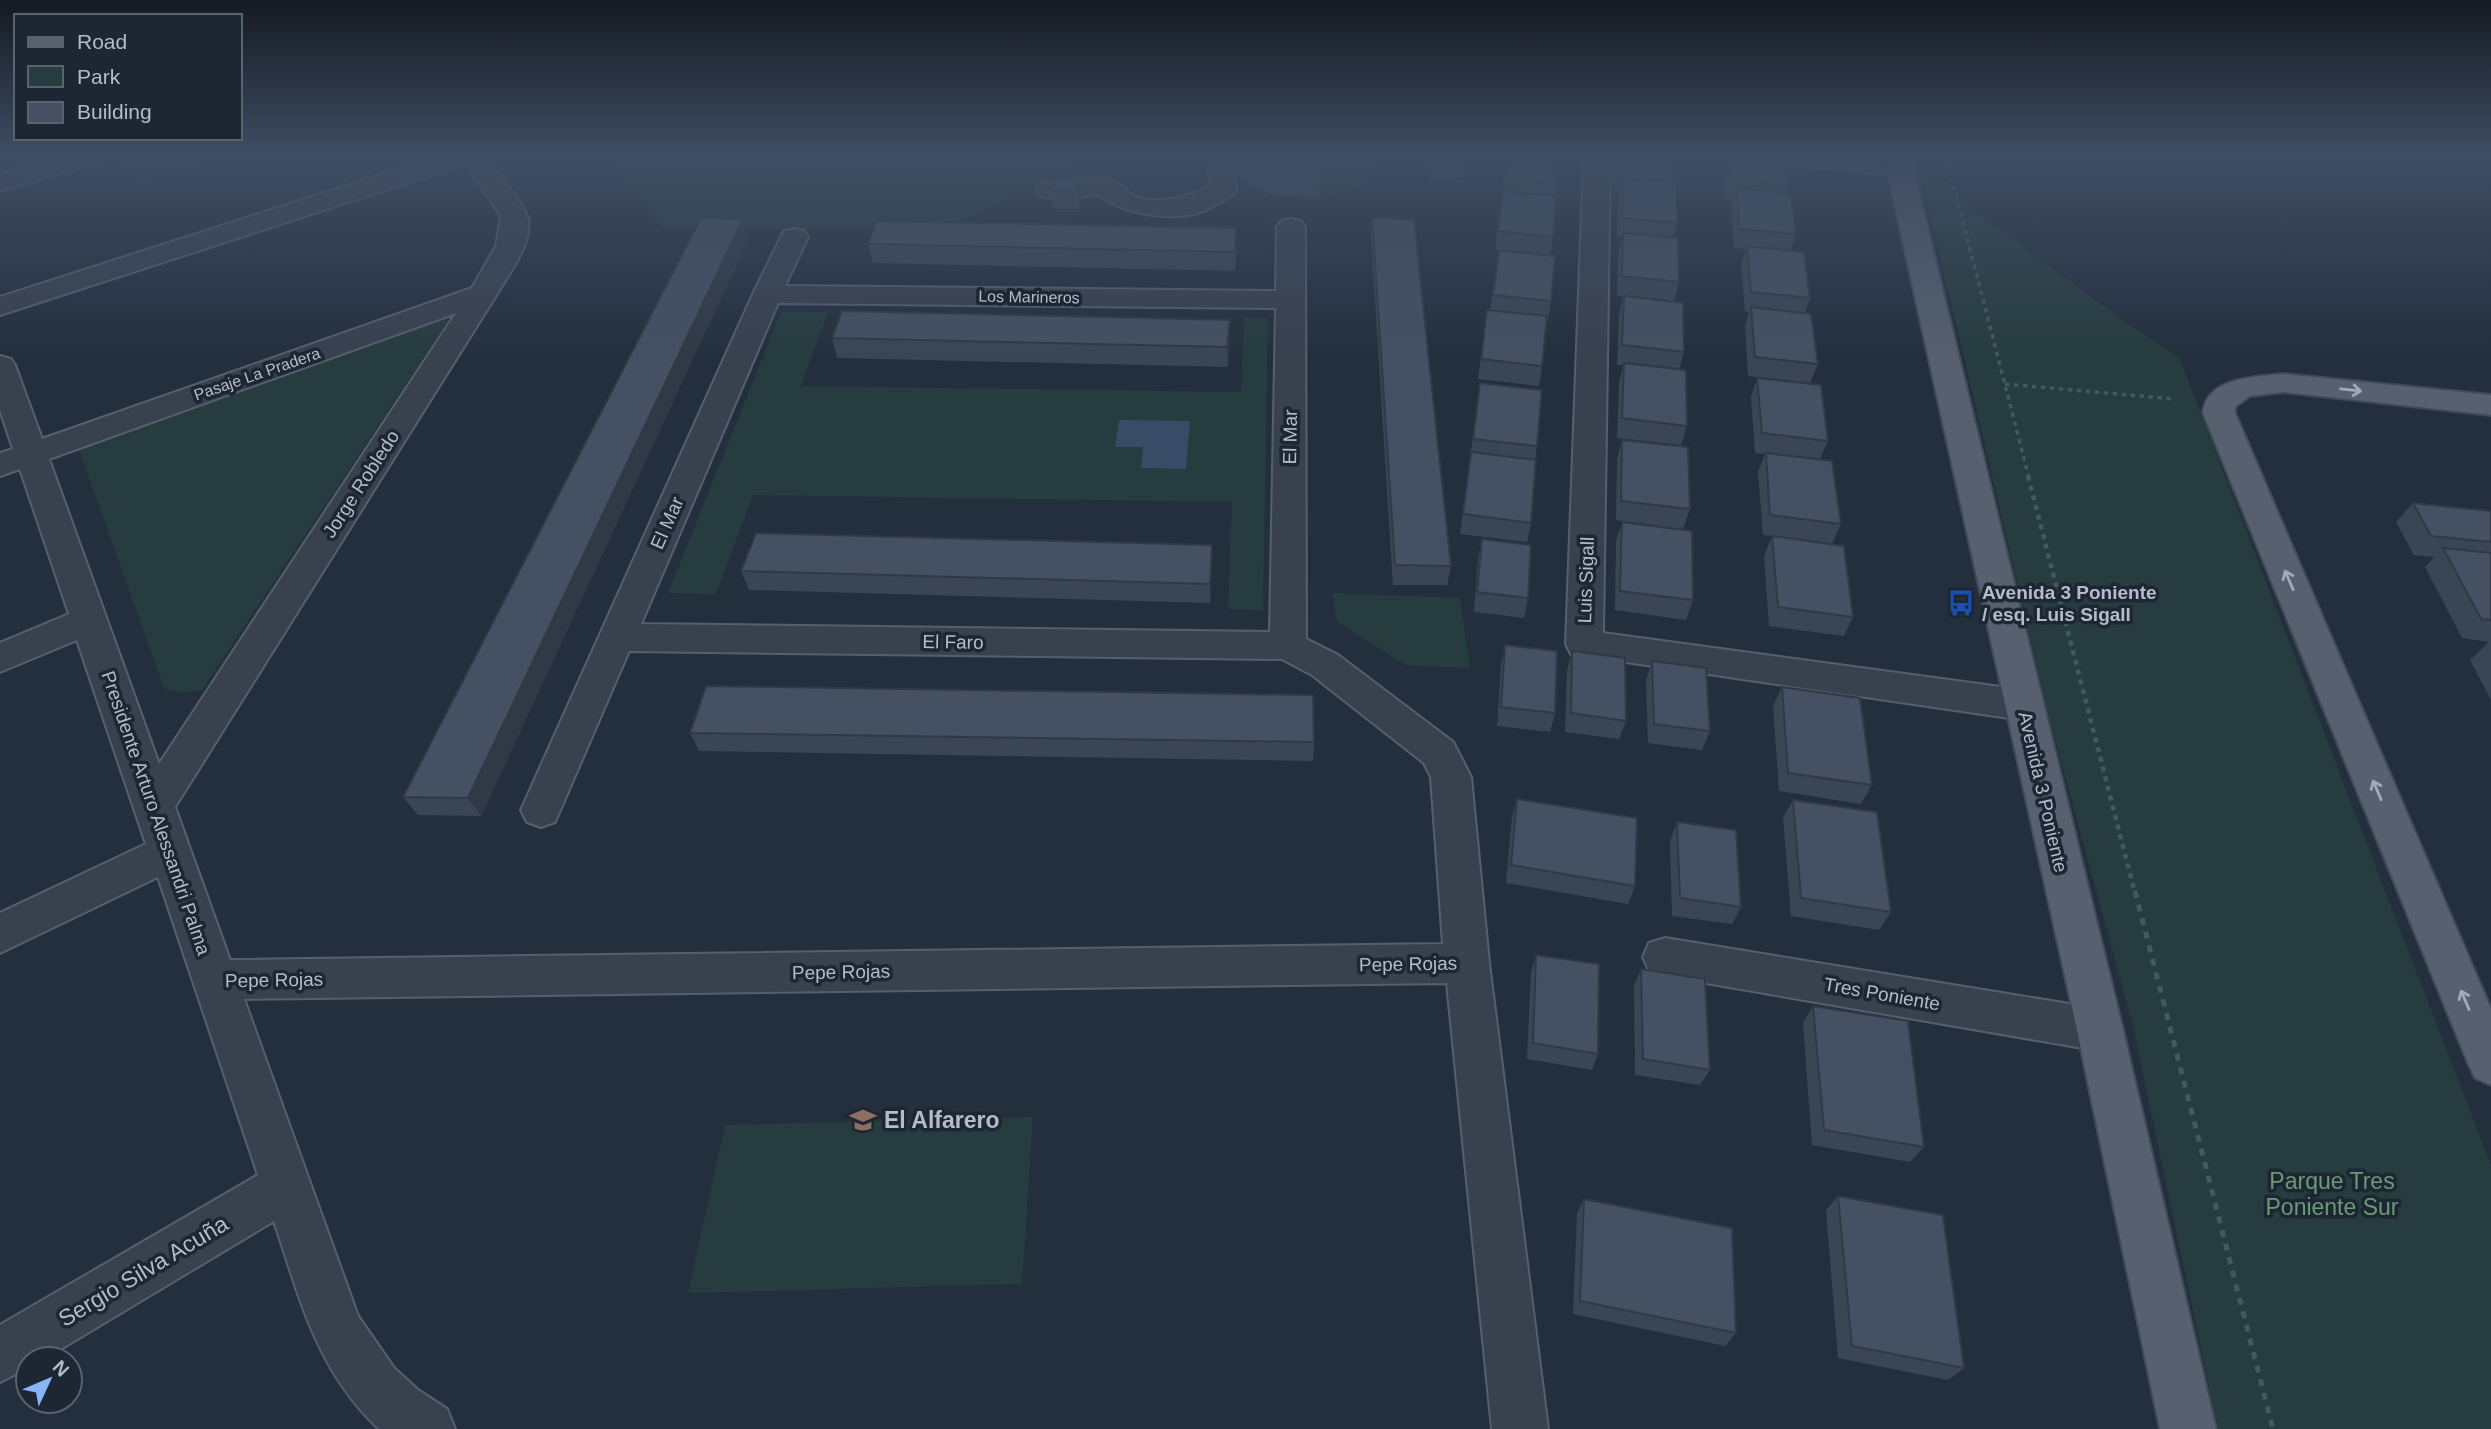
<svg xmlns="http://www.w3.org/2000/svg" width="2491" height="1429" font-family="Helvetica,sans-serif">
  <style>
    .green { fill: #263c3f }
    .water { fill: #394c67 }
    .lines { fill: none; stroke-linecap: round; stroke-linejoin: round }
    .minor-casing { stroke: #565f6c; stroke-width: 4 }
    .major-casing { stroke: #414a57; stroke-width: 4 }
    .path-far2 { stroke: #44595c; stroke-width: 3.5; stroke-dasharray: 4.5 4.5; stroke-linecap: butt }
    .path-far1 { stroke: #44595c; stroke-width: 4.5; stroke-dasharray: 5 5; stroke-linecap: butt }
    .path { stroke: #44595c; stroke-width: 5; stroke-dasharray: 7 7; stroke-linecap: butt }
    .minor { fill: #38414e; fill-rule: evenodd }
    .major { fill: #56606e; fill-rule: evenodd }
    .wall { fill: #3b4654 }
    .shaded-wall { fill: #303945 }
    .building { fill: #455162; stroke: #303945; stroke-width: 2 }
    .oneway { stroke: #a1aab7 }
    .labels { text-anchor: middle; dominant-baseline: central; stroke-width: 7; stroke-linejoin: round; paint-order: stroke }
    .far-street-label { font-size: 16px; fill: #b4bcc9; stroke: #1d2633 }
    .street-label { font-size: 19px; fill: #b4bcc9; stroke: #1d2633 }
    .poi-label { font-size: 19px; font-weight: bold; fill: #b4bcc9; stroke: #1d2633; text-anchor: start }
    .near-poi-label { font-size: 23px; font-weight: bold; fill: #b4bcc9; stroke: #1d2633; text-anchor: start }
    .near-park-label { font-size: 23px; fill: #6b9a76; stroke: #1d2633 }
    .near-street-label { font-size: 23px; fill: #b4bcc9; stroke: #1d2633 }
  </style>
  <rect width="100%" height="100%" fill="#242f3e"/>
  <path class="green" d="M 608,156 L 1094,156 L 942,230 L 664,228 Z
    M 1920,171 L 2132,327 L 2179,357 L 2491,1165 L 2491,1429 L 2218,1429 L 2133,1026 L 2049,717 Z
    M 781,312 L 828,312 L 801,386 L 1241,392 L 1244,317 L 1268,318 L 1263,610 L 1228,609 L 1232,502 L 753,495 L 716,594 L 668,593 Z
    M 444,316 L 448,321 L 202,690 L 180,693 L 164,688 L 78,447 Z
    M 1332,593 L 1460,598 L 1470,668 L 1406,665 L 1337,622 Z
    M 1033,1117 L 1022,1284 L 688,1293 L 725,1125 Z"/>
  <path class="water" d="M 1119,420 L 1190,421 L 1186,469 L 1141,468 L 1143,447 L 1115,447 Z"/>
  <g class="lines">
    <g class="minor-casing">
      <path id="minor" d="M 67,156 L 107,156 L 103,161 L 0,191 L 0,175 Z
        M 439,156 L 486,156 C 495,169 525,206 528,219 C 532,245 509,273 497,294 L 175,807 L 230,960 L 1443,944 L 1431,777 L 1424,763 L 1312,675 L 1282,659 L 629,651 L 555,822 L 541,827 L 527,822 L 521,810 L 753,294 L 784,231 L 794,229 L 804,231 L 808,237 L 785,286 L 1276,291 L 1277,227 L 1281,221 L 1291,219 L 1301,221 L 1305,227 L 1306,639 L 1338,655 L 1453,742 L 1471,777 L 1489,963 L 1548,1429 L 1492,1429 L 1447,983 L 244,999 L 358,1316 L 394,1368 L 418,1390 L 447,1409 L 455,1429 L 379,1429 C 317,1371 300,1299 274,1221 L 44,1359 L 28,1359 L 28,1368 L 0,1382 L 0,1325 L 258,1175 L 158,877 L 0,953 L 0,913 L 146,844 L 77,640 L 0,672 L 0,643 L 69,614 L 20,469 L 0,476 L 0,453 L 13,449 L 0,410 L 0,356 L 11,359 L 15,365 L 42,439 L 472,288 L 496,246 L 501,216 L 466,164 L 0,315 L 0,297 ZM 778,303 L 1276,308 L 1270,632 L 641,624 ZM 456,313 L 159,764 L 49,459 Z
        M 1206,156 L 1232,156 L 1236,189 L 1232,195 C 1223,200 1214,207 1204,211 C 1174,222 1124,215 1100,195 L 1049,198 L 1040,196 L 1036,190 L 1040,184 C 1054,181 1102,175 1115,181 C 1121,184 1126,192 1132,195 C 1157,206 1187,198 1210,186 Z
        M 1584,156 L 1610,156 L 1603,633 L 2023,690 L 2037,695 L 2042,705 L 2037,715 L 2023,720 L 1571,654 L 1566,644 Z
        M 1757,156 C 1800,154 1867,150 1908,161 L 1912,166 L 1908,171 L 1899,174 L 1770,164 L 1761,161 Z
        M 1665,938 L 2100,1009 L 2116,1015 L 2123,1030 L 2116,1045 L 2100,1051 L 1665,976 L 1649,971 L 1643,957 L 1649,943 Z"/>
    </g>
    <g class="major-casing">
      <path id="major" d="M 1884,156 L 1910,156 L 2123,1030 L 2216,1429 L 2160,1429 L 2077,1030 Z
        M 2283,374 L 2491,395 L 2491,415 L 2283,392 L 2250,396 L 2235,407 L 2235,413 L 2491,1009 L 2491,1085 L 2475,1078 L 2468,1063 L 2203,413 C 2207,377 2255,377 2283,374 Z"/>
    </g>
    <path class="path-far2" d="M 1947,160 L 2029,478
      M 2005,384 L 2174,399"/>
    <path class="path-far1" d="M 2028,476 L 2135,893"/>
    <path class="path" d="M 2135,891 L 2273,1429"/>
    <use href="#minor" class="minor"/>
    <use href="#major" class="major"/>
  </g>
  <path class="wall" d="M 1235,156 L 1374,156 L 1374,165 L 1369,176 L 1358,186 L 1340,194 L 1319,198 L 1273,195 L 1254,187 L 1241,177 L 1235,166 Z
    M 1431,156 L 1467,156 L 1463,183 L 1428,180 Z
    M 1506,156 L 1557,184 L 1555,196 L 1553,237 L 1550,255 L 1551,301 L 1548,321 L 1546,321 L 1542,366 L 1539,386 L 1478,379 L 1487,310 L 1490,310 L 1499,251 L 1495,250 Z
    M 1617,156 L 1675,156 L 1675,174 L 1673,183 L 1677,223 L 1673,238 L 1679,282 L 1674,302 L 1684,352 L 1679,370 L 1687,426 L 1681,445 L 1617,438 L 1619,383 L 1623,365 L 1617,365 L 1619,315 L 1623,296 L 1617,296 L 1618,252 L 1622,237 L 1617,237 L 1618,197 L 1620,188 L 1613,188 L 1614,169 Z
    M 1728,161 L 1788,185 L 1786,193 L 1796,234 L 1790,251 L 1810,298 L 1805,313 L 1818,364 L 1810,383 L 1748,376 L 1745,326 L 1749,312 L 1745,311 L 1741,266 L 1746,249 L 1734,248 L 1731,207 L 1733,200 L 1724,199 L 1723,180 Z
    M 1079,178 L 1081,197 L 1080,209 L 1053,209 L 1051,191 Z
    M 1372,218 L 1451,566 L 1447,585 L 1393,585 L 1371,237 Z
    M 743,219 L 749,238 L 481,816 L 418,815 L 403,797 Z
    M 868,244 L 1237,247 L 1235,271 L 873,263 Z
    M 1230,320 L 1230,339 L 1228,367 L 837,358 L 832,338 Z
    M 1757,378 L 1828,441 L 1820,459 L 1841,524 L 1832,544 L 1763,535 L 1758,472 L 1765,454 L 1755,453 L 1751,397 Z
    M 1480,383 L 1537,446 L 1535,460 L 1531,523 L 1527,542 L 1460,534 Z
    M 1622,440 L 1690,509 L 1683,529 L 1616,520 L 1617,459 Z
    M 2413,503 L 2491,511 L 2491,700 L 2470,660 L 2489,642 L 2462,638 L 2425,567 L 2434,557 L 2414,555 L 2396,522 Z
    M 1622,522 L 1693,600 L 1686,620 L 1615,610 L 1616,541 Z
    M 1772,536 L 1853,617 L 1844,636 L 1769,626 L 1764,556 Z
    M 1482,539 L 1528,598 L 1524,618 L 1474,612 L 1478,559 Z
    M 1212,565 L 1210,603 L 749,590 L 741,571 Z
    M 1505,645 L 1555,713 L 1550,732 L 1497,726 L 1501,665 Z
    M 1572,651 L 1626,721 L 1619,739 L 1565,732 L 1567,671 Z
    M 1652,661 L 1710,731 L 1702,750 L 1648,743 L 1646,681 Z
    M 1782,687 L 1872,785 L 1861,804 L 1779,791 L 1773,706 Z
    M 690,733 L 1314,742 L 1313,761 L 699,751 Z
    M 1517,799 L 1635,886 L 1628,904 L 1506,883 L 1512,817 Z
    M 1793,800 L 1891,912 L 1879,930 L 1791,916 L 1783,818 Z
    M 1677,822 L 1741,907 L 1732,924 L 1672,916 L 1670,841 Z
    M 1536,955 L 1598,1054 L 1592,1070 L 1527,1059 L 1531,972 Z
    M 1641,969 L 1710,1070 L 1700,1085 L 1635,1075 L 1634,986 Z
    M 1813,1006 L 1924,1147 L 1910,1162 L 1812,1145 L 1803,1023 Z
    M 1838,1196 L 1964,1368 L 1948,1380 L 1838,1358 L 1826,1210 Z
    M 1584,1199 L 1736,1333 L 1725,1346 L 1573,1314 L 1577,1214 Z"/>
  <path class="shaded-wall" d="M 156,156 L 213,156 L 216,160 L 136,184 L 124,165 Z
    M 1364,156 L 1374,156 L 1374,165 L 1369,176 L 1358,186 L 1340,194 L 1319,198 L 1320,171 Z
    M 1079,178 L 1081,197 L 1080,209 L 1078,190 Z
    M 743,219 L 749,238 L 481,816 L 468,798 Z
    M 1230,320 L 1230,339 L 1228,367 L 1227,347 Z
    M 1212,545 L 1212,565 L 1210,603 L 1210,584 Z"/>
  <path class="building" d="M 119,156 L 156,156 L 124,165 Z
    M 1248,156 L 1364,156 L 1359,160 L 1342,167 L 1320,171 L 1273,168 L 1255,160 Z
    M 1431,156 L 1467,156 L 1465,164 L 1430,161 Z
    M 1507,156 L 1559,156 L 1557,184 L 1504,179 Z
    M 1618,156 L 1675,156 L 1675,174 L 1618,169 Z
    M 1728,161 L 1786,167 L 1788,185 L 1729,180 Z
    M 1079,178 L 1078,190 L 1051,191 L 1051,179 Z
    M 1623,178 L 1676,183 L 1677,223 L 1622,218 Z
    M 1737,188 L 1791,194 L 1796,234 L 1739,229 Z
    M 1503,191 L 1556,196 L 1553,237 L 1498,231 Z
    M 701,218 L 743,219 L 468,798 L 403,797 Z
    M 1372,218 L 1414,219 L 1451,566 L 1395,565 Z
    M 877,221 L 1236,228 L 1235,252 L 868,244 Z
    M 1623,233 L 1678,238 L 1679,282 L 1622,276 Z
    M 1747,246 L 1804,252 L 1810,298 L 1751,292 Z
    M 1499,250 L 1555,256 L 1551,301 L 1493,295 Z
    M 1624,296 L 1683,303 L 1684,352 L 1622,345 Z
    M 1751,307 L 1811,314 L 1818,364 L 1755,357 Z
    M 1487,310 L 1547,316 L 1542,366 L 1481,359 Z
    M 842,311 L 1230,320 L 1227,347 L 832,338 Z
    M 1624,363 L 1686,370 L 1687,426 L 1622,418 Z
    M 1757,378 L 1821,385 L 1828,441 L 1762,433 Z
    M 1480,383 L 1542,390 L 1537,446 L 1473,439 Z
    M 1622,440 L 1688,447 L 1690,509 L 1621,501 Z
    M 1471,452 L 1536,460 L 1531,523 L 1463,514 Z
    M 1766,453 L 1832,461 L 1841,524 L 1770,515 Z
    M 2413,503 L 2491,511 L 2491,542 L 2431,536 Z
    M 1622,522 L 1692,531 L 1693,600 L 1620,591 Z
    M 756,533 L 1212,545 L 1210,584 L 741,571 Z
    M 1772,536 L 1844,546 L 1853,617 L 1778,607 Z
    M 1482,539 L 1531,545 L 1528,598 L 1477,592 Z
    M 2443,548 L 2491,553 L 2491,620 L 2481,619 Z
    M 1505,645 L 1557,651 L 1555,713 L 1501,707 Z
    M 1572,651 L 1625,658 L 1626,721 L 1571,713 Z
    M 1652,661 L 1706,668 L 1710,731 L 1654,724 Z
    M 706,686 L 1313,695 L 1314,742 L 690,733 Z
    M 1782,687 L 1860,698 L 1872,785 L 1788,773 Z
    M 1517,799 L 1637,818 L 1635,886 L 1511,865 Z
    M 1793,800 L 1877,812 L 1891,912 L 1801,898 Z
    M 1677,822 L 1736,830 L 1741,907 L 1680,898 Z
    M 1536,955 L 1599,964 L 1598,1054 L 1533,1043 Z
    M 1641,969 L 1705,979 L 1710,1070 L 1643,1059 Z
    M 1813,1006 L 1908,1021 L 1924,1147 L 1824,1130 Z
    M 1838,1196 L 1943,1215 L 1964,1368 L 1852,1346 Z
    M 1584,1199 L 1732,1228 L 1736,1333 L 1580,1301 Z"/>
  <defs><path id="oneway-shaft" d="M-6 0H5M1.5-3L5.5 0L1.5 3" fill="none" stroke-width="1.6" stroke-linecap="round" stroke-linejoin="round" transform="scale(1.75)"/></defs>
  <g class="oneway">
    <use href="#oneway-shaft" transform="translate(2351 390) rotate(6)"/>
    <use href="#oneway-shaft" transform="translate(2289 580) rotate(-113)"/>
    <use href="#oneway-shaft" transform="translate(2377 790) rotate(-113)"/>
    <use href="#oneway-shaft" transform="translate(2465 1000) rotate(-113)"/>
  </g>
  <linearGradient id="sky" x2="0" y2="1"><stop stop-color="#141a22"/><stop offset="0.44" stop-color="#3f4d63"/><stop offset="1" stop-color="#3f4d63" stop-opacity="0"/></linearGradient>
  <rect width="2491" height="356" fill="url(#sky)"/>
  <defs>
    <g id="bus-bare" transform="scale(2.1)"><path d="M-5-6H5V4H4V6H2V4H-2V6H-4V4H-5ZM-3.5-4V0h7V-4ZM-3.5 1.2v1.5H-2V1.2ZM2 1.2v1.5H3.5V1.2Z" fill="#1a4fb4" stroke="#1d2633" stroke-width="2.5" paint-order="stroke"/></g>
    <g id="school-bare" transform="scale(2.1)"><path d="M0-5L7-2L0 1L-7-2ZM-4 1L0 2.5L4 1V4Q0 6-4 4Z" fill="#8d6e63" stroke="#1d2633" stroke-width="2.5" paint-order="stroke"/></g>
  </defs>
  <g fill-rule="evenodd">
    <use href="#bus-bare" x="1961" y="603"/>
    <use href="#school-bare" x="863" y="1120"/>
  </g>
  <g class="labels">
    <g class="far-street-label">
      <text transform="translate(1029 297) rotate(1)">Los Marineros</text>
      <text transform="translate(257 374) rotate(-19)">Pasaje La Pradera</text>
    </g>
    <g class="street-label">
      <text transform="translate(1290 437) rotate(-89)">El Mar</text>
      <text transform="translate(361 484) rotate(-57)">Jorge Robledo</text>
      <text transform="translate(667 523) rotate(-66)">El Mar</text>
      <text transform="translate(1586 580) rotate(-88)">Luis Sigall</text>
      <text transform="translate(953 642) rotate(1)">El Faro</text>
      <text transform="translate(2043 792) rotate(77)">Avenida 3 Poniente</text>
      <text transform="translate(156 813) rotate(71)">Presidente Arturo Alessandri Palma</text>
      <text transform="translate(1408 964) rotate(-1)">Pepe Rojas</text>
      <text transform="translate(841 972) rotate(-1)">Pepe Rojas</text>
      <text transform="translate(274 980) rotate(-1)">Pepe Rojas</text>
      <text transform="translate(1882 994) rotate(10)">Tres Poniente</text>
    </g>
    <g class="poi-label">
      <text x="1982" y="592">Avenida 3 Poniente<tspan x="1982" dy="22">/ esq. Luis Sigall</tspan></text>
    </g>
    <g class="near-poi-label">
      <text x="884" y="1120">El Alfarero</text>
    </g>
    <g class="near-park-label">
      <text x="2332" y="1181">Parque Tres<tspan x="2332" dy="26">Poniente Sur</tspan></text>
    </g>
    <g class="near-street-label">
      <text transform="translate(143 1271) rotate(-31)">Sergio Silva Acuña</text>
    </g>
  </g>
  <rect x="14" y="14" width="228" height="126" fill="#1d2633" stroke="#59626f" stroke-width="2"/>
  <rect x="28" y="37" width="35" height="10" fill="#56606e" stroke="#59626f" stroke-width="2"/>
  <text x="77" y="49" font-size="21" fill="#b4bcc9">Road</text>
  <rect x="28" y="66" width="35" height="21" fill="#263c3f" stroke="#59626f" stroke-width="2"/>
  <text x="77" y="84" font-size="21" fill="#b4bcc9">Park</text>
  <rect x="28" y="102" width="35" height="21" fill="#455162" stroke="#59626f" stroke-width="2"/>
  <text x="77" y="119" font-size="21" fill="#b4bcc9">Building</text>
  <g transform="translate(49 1380) rotate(46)"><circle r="33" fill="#1d2633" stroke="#59626f" stroke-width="2"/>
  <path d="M0-5L12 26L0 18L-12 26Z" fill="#8ab4f8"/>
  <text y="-10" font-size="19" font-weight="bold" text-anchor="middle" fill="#b4bcc9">N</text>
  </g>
</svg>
